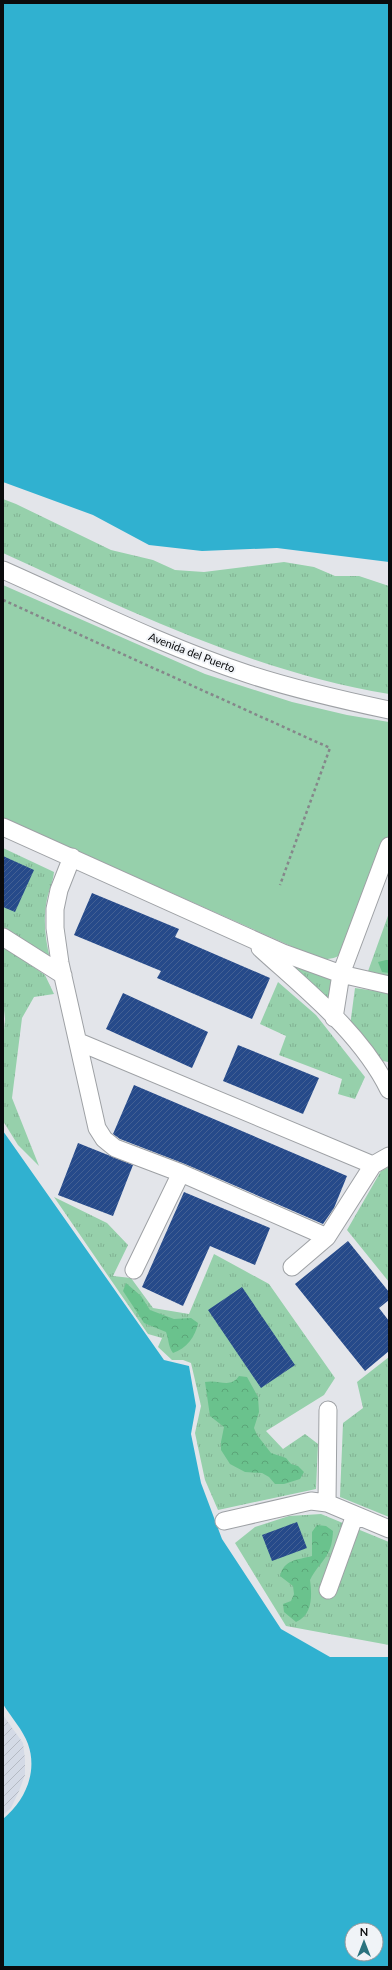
<svg xmlns="http://www.w3.org/2000/svg" width="392" height="1970" font-family="Lato,sans-serif">
  <style>
    .industrial { fill: url(#industrial-furrows) }
    .grass { fill: url(#grass-tufts) }
    .forest { fill: url(#forest-crowns) }
    .garden { fill: #96d0ab }
    .water { fill: #30b1d0; fill-rule: evenodd }
    .building { fill: url(#building-hatch) }
    .lines { fill: none; stroke-linecap: round; stroke-linejoin: round }
    .minor-casing { stroke: #9ea1a5; stroke-width: 19 }
    .path { stroke: #85878a; stroke-width: 2.5; stroke-dasharray: 3 3; stroke-linecap: butt }
    .minor { stroke: #fff; stroke-width: 17 }
    .labels { text-anchor: middle; dominant-baseline: central; stroke-width: 4; stroke-linejoin: round; paint-order: stroke }
    .street-label { font-size: 11px; fill: #0a0b0d; stroke: #f0f3f7 }
  </style>
  <defs>
    <pattern id="industrial-furrows" width="10" height="10" patternUnits="userSpaceOnUse"><rect width="10" height="10" fill="#d4dae6"/><path d="M-1 1l2-2M0 10L10 0M9 11l2-2" fill="none" stroke="#b5bac4"/></pattern>
    <pattern id="grass-tufts" width="24" height="20" patternUnits="userSpaceOnUse"><rect width="24" height="20" fill="#96d0ab"/><path d="M3 7l-1-3M5 7V3M7 7l1-3M15 17l-1-3M17 17v-4M19 17l1-3" fill="none" stroke="#80b192"/></pattern>
    <pattern id="forest-crowns" width="20" height="18" patternUnits="userSpaceOnUse"><rect width="20" height="18" fill="#6ac28d"/><path d="M2 6a3 3 0 1 1 6 0M12 15a3 3 0 1 1 6 0" fill="none" stroke="#5ba578"/></pattern>
    <pattern id="building-hatch" width="6" height="6" patternUnits="userSpaceOnUse"><rect width="6" height="6" fill="#264a8a"/><path d="M-1 1l2-2M0 6l6-6M5 7l2-2" fill="none" stroke="#436093"/></pattern>
  </defs>
  <rect width="100%" height="100%" fill="#e3e5ea"/>
  <path class="industrial" d="M 3,1715 L 23,1743 L 25,1759 L 25,1775 L 19,1791 L 11,1808 L 3,1815 Z"/>
  <path class="grass" d="M 3,499 L 16,504 L 111,550 L 153,560 L 175,570 L 204,572 L 284,562 L 314,567 L 335,576 L 359,576 L 389,586 L 389,694 C 253,672 128,610 3,553 Z
    M 3,848 L 54,872 C 53,882 49,890 47,899 C 43,919 45,939 50,958 L 3,931 Z
    M 389,913 L 389,978 L 367,974 Z
    M 3,946 L 45,975 L 54,994 L 34,997 L 22,1018 L 12,1098 L 39,1166 L 18,1145 L 3,1121 L 3,1042 L 5,1019 L 3,1001 Z
    M 292,966 L 338,981 L 335,1003 L 313,987 Z
    M 278,982 L 316,1015 L 365,1077 L 355,1099 L 338,1094 L 342,1079 L 279,1055 L 286,1036 L 260,1024 Z
    M 355,988 L 389,993 L 388,1062 L 378,1060 L 350,1026 Z
    M 389,1167 L 389,1282 L 347,1230 L 381,1171 Z
    M 54,1197 L 107,1223 L 128,1245 L 113,1276 L 131,1278 L 153,1308 L 189,1314 L 214,1254 L 269,1284 L 335,1378 L 324,1395 L 266,1431 L 283,1449 L 305,1434 L 318,1444 L 316,1489 L 218,1510 L 205,1480 L 195,1433 L 201,1406 L 191,1363 L 183,1360 L 172,1360 L 158,1347 L 162,1338 L 148,1334 Z
    M 389,1357 L 389,1517 L 340,1497 L 343,1423 L 363,1408 L 357,1382 Z
    M 321,1514 L 389,1542 L 389,1645 L 286,1626 L 235,1543 L 255,1527 L 289,1516 Z"/>
  <path class="forest" d="M 386,960 L 389,960 L 389,973 L 382,972 L 378,962 Z
    M 126,1283 L 141,1296 L 150,1310 L 174,1319 L 191,1318 L 198,1323 C 196,1336 186,1349 173,1353 C 168,1346 169,1340 166,1332 L 144,1323 L 123,1291 Z
    M 239,1376 L 247,1377 L 258,1397 L 259,1412 L 254,1428 L 257,1435 L 271,1453 L 286,1458 L 291,1464 L 298,1466 L 304,1472 L 300,1479 L 284,1484 L 275,1484 L 269,1477 L 262,1473 L 245,1472 L 230,1464 L 221,1450 L 221,1442 L 224,1427 L 210,1416 L 205,1382 C 219,1379 230,1389 239,1376 Z
    M 317,1525 L 326,1526 L 333,1531 C 332,1558 321,1559 310,1580 C 312,1595 313,1615 296,1622 L 284,1612 L 283,1604 L 291,1601 L 294,1594 L 293,1586 L 280,1576 C 284,1559 298,1560 312,1556 L 312,1532 Z"/>
  <path class="garden" d="M 3,585 L 205,674 L 292,702 L 347,715 L 389,722 L 389,841 L 348,950 C 338,957 332,960 320,959 L 3,818 Z"/>
  <path class="water" d="M 3,3 L 389,3 L 389,562 L 277,548 L 202,551 L 149,545 L 93,515 L 3,482 Z
    M 3,1131 L 164,1360 L 189,1366 L 196,1406 L 191,1434 L 201,1483 L 222,1539 L 281,1629 L 330,1657 L 389,1657 L 389,1967 L 3,1967 L 3,1819 C 25,1801 38,1772 28,1744 C 23,1730 11,1717 3,1704 ZM 352,1930 L 376,1930 L 376,1954 L 352,1954 Z"/>
  <path class="building" d="M 3,856 L 34,870 L 15,912 L 3,907 Z
    M 92,893 L 179,929 L 175,937 L 270,978 L 252,1019 L 157,978 L 161,971 L 74,935 Z
    M 123,993 L 208,1032 L 192,1068 L 106,1029 Z
    M 238,1045 L 319,1078 L 303,1114 L 223,1081 Z
    M 134,1085 L 347,1176 L 334,1208 L 323,1224 L 185,1164 L 120,1139 L 113,1134 Z
    M 78,1143 L 133,1165 L 113,1216 L 58,1195 Z
    M 184,1192 L 270,1228 L 255,1265 L 210,1246 L 183,1306 L 142,1287 Z
    M 348,1241 L 389,1292 L 389,1300 L 379,1308 L 389,1321 L 389,1351 L 365,1371 L 295,1284 Z
    M 242,1287 L 295,1365 L 261,1388 L 208,1310 Z
    M 297,1522 L 307,1548 L 272,1561 L 262,1535 Z"/>
  <g class="lines">
    <g class="minor-casing">
      <path id="minor" d="M 3,570 C 84,606 164,646 248,674 C 294,689 342,700 389,710
        M 3,827 L 283,953 L 341,974 L 389,985
        M 72,857 L 59,890 L 55,909 L 55,928 L 60,963 L 97,1128 L 104,1139 L 115,1148 L 181,1173 L 327,1237
        M 3,937 L 63,975
        M 260,948 C 306,990 361,1033 389,1090
        M 334,1018 L 341,974 L 389,846
        M 79,1042 L 373,1165 L 389,1156
        M 292,1267 L 327,1237 L 373,1165
        M 134,1270 L 181,1173
        M 327,1503 L 328,1410
        M 224,1521 L 311,1501 L 327,1503 L 389,1529
        M 328,1590 L 355,1515"/>
    </g>
    <path class="path" d="M 3,600 L 330,748 L 280,885"/>
    <use href="#minor" class="minor"/>
  </g>
  <g class="labels">
    <g class="street-label">
      <text transform="translate(192 652) rotate(21)">Avenida del Puerto</text>
    </g>
  </g>
  <rect width="392" height="1970" fill="none" stroke="#0a0b0d" stroke-width="8"/>
  <g transform="translate(364 1942)"><circle r="19" fill="#f0f3f7" stroke="#949699"/>
  <path d="M0-3L7 15L0 10L-7 15Z" fill="#2a727e"/>
  <text y="-6" font-size="11" font-weight="bold" text-anchor="middle" fill="#0a0b0d">N</text>
  </g>
</svg>
